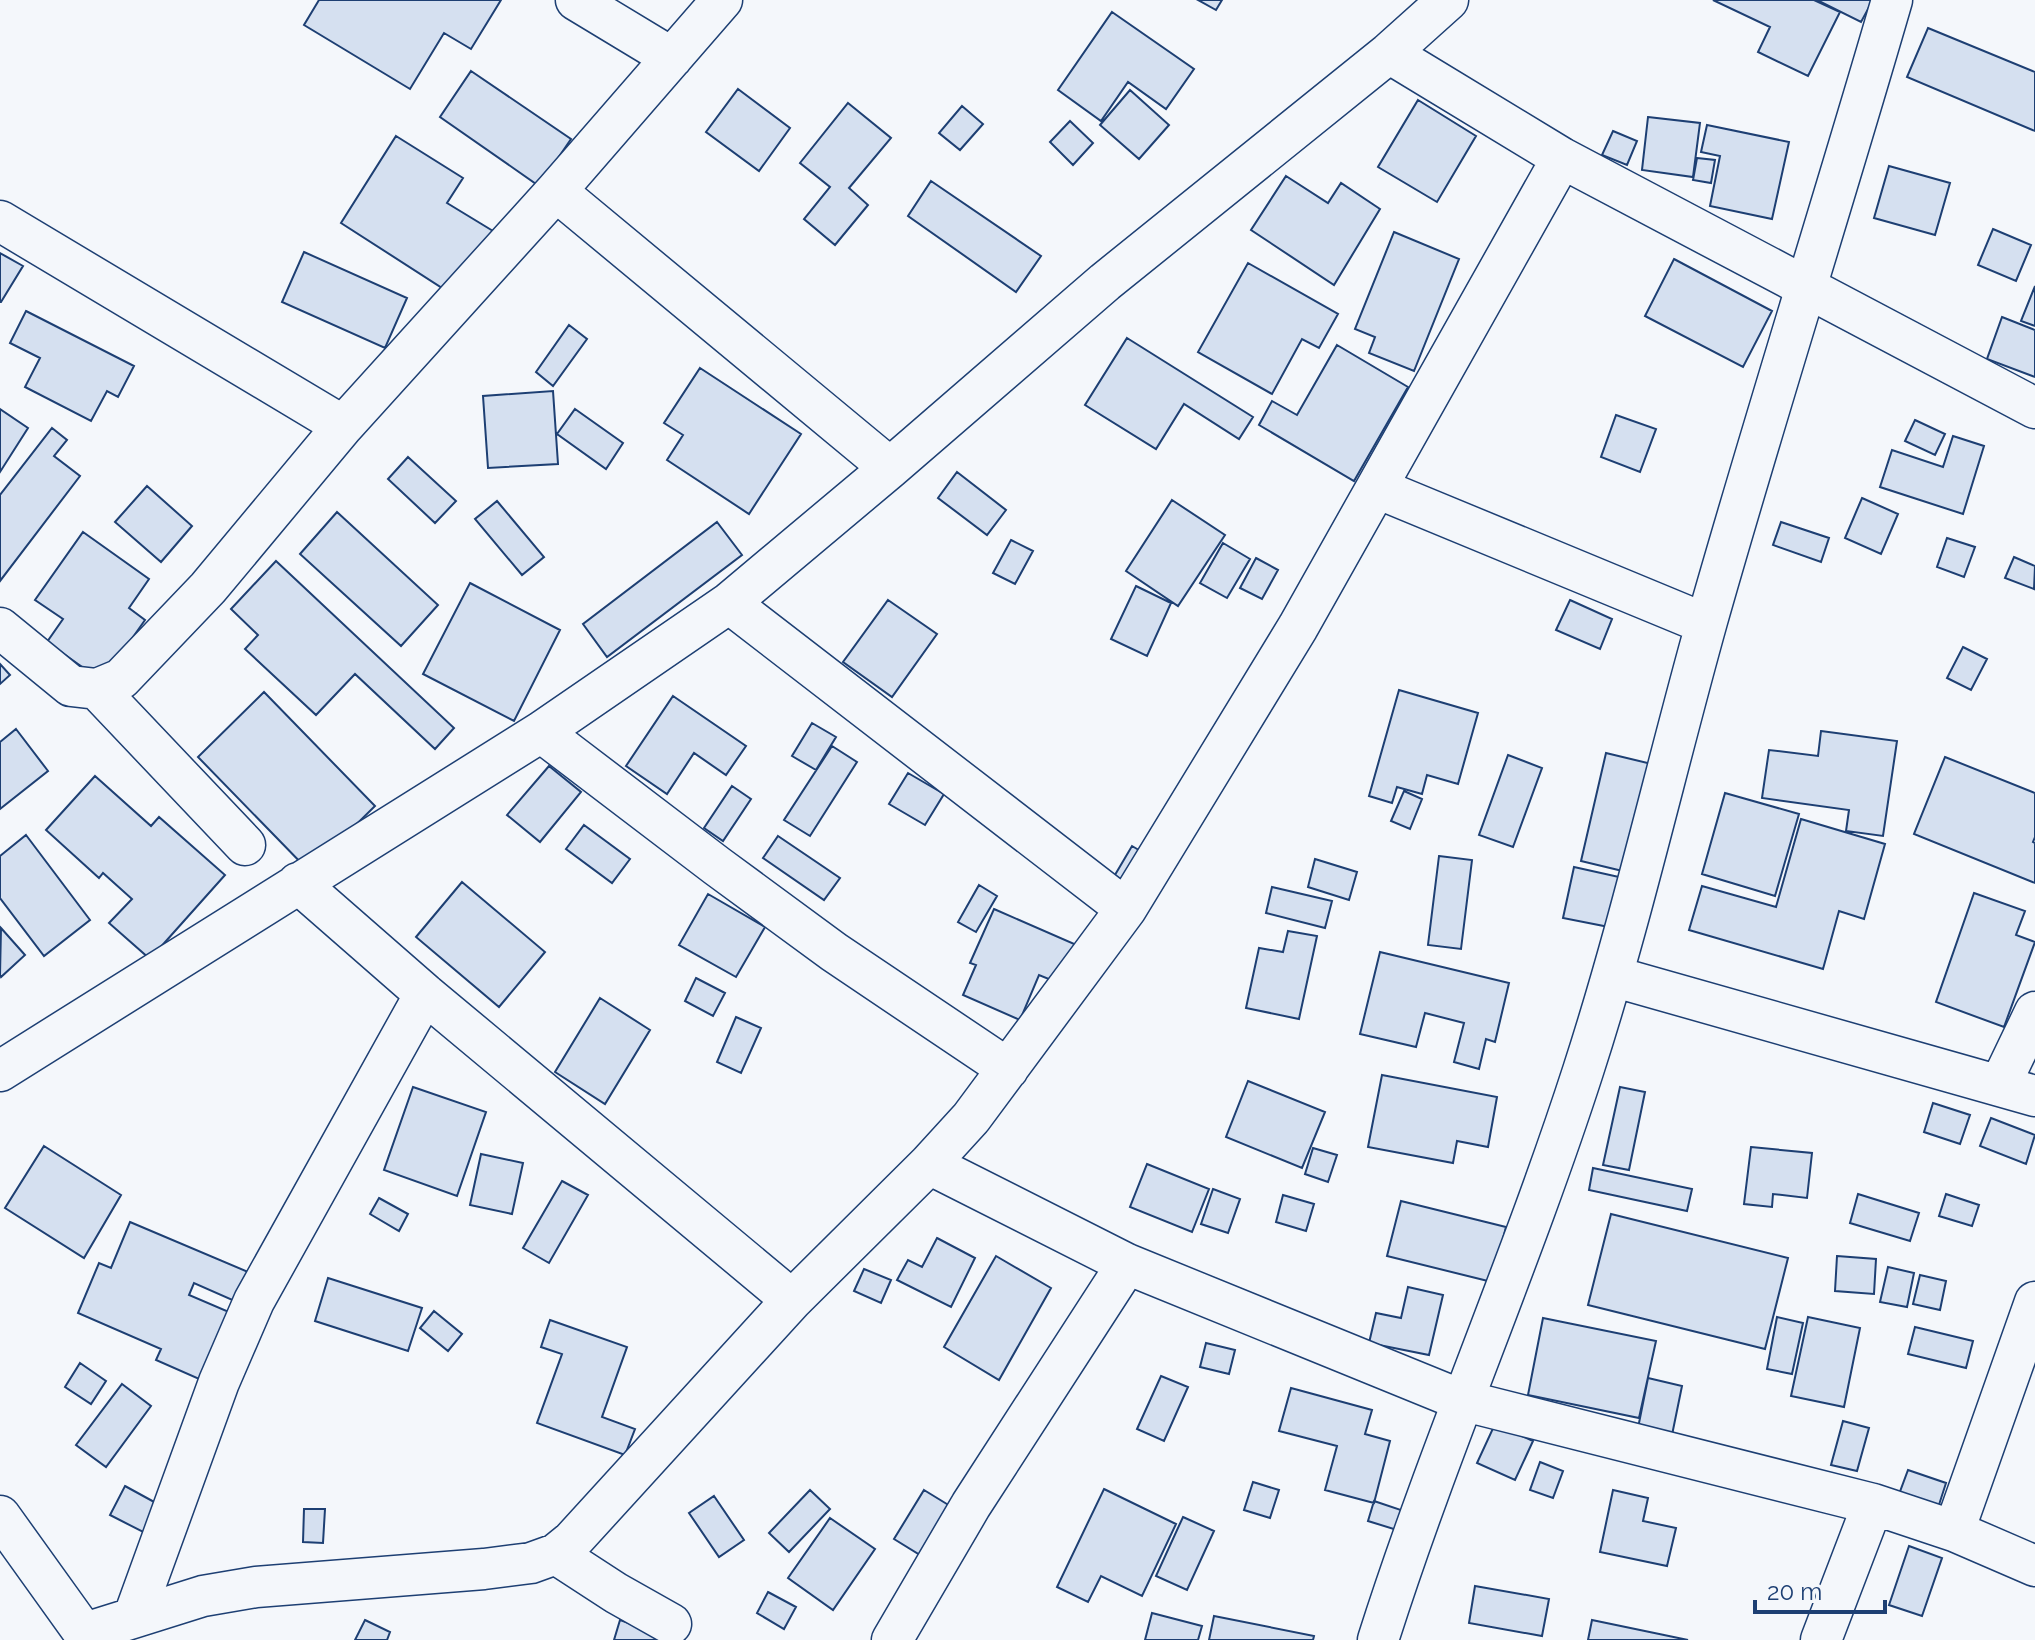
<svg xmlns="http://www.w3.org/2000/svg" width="2035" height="1640" font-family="Raleway,sans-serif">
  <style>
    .building { fill: #d5e0f0; stroke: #1d3f73; stroke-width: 2 }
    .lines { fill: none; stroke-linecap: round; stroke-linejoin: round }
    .street-casing { stroke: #1d3f73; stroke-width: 43 }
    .street { stroke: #f4f7fb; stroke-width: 40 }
  </style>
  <rect width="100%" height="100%" fill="#f4f7fb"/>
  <path class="building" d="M 319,0 L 501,0 L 471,49 L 444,33 L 410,89 L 304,25 Z
    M 1198,0 L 1222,0 L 1216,10 Z
    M 1713,0 L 1814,0 L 1840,12 L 1808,76 L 1758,52 L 1770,27 Z
    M 1817,0 L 1873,0 L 1861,22 Z
    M 1112,12 L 1194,69 L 1166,109 L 1128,82 L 1101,121 L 1058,90 Z
    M 1928,28 L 2035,72 L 2035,131 L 1907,77 Z
    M 471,71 L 571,139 L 539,186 L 440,117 Z
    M 738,89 L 790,128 L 759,171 L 706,132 Z
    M 1130,90 L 1169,125 L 1139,159 L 1100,125 Z
    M 1418,100 L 1476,136 L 1437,202 L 1378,167 Z
    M 848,103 L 891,138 L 849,188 L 868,205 L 835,245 L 804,219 L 830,187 L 800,163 Z
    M 962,106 L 983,124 L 960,150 L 939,133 Z
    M 1648,117 L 1700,123 L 1693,177 L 1642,170 Z
    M 1070,121 L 1093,143 L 1073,165 L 1050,142 Z
    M 1707,125 L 1789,142 L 1772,219 L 1710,206 L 1720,156 L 1701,152 Z
    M 1613,131 L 1637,141 L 1627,165 L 1602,155 Z
    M 396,136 L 463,178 L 447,203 L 493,231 L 453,295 L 341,223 Z
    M 1697,158 L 1715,160 L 1711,183 L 1693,180 Z
    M 1889,166 L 1950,183 L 1935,235 L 1874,218 Z
    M 1286,176 L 1328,203 L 1341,183 L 1380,209 L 1334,285 L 1251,230 Z
    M 931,181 L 1041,256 L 1016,292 L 908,216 Z
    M 1993,229 L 2031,245 L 2016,281 L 1978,265 Z
    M 1394,232 L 1459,259 L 1414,371 L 1369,353 L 1375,337 L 1355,329 Z
    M 304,252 L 407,298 L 385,348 L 282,302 Z
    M 0,253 L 23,266 L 1,302 L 0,302 Z
    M 1674,259 L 1772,311 L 1743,367 L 1645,316 Z
    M 1248,263 L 1338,314 L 1319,348 L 1302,339 L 1272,394 L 1198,352 Z
    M 2035,286 L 2035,326 L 2021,321 Z
    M 26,311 L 134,366 L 118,397 L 107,391 L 91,421 L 25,387 L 40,358 L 10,343 Z
    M 2002,317 L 2035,330 L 2035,377 L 1987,359 Z
    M 569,325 L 587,339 L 553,386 L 536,372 Z
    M 1127,338 L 1253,417 L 1239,439 L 1184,404 L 1156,449 L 1085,405 Z
    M 1337,345 L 1408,387 L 1354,481 L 1259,425 L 1272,401 L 1297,415 Z
    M 700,368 L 801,434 L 749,514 L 667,460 L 683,435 L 664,423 Z
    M 553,391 L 558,464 L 488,468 L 483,396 Z
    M 0,409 L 28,428 L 0,472 Z
    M 575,409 L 623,443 L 606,469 L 557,434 Z
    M 1616,415 L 1656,429 L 1640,472 L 1601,457 Z
    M 1915,420 L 1945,434 L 1935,455 L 1905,441 Z
    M 52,428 L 67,440 L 54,456 L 80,476 L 0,581 L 0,495 Z
    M 1953,436 L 1984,446 L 1963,514 L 1880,487 L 1892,450 L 1943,467 Z
    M 408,457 L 456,501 L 435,523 L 388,479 Z
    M 957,472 L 1006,510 L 987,535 L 938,498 Z
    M 147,486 L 192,526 L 161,562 L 115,522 Z
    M 1862,498 L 1898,514 L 1881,554 L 1845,538 Z
    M 1172,500 L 1225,535 L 1178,606 L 1126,571 Z
    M 497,501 L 544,557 L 522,575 L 475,519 Z
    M 337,512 L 438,605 L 401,646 L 300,554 Z
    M 717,522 L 742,555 L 607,657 L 583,624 Z
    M 1781,522 L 1829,538 L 1821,562 L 1773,545 Z
    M 83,532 L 149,579 L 129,608 L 145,620 L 102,681 L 47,642 L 63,619 L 35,600 Z
    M 1947,538 L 1975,547 L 1964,577 L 1937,567 Z
    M 1011,540 L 1033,551 L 1015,584 L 993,573 Z
    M 1223,543 L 1250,559 L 1227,598 L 1200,583 Z
    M 2014,557 L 2035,566 L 2034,589 L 2005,578 Z
    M 1256,558 L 1278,570 L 1262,599 L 1240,588 Z
    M 276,561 L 454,728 L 435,749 L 355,674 L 316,715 L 245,649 L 258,635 L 231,609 Z
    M 470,583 L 560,630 L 514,721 L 423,674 Z
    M 1136,586 L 1171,603 L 1147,656 L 1111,639 Z
    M 888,600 L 937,634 L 892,697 L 843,662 Z
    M 1570,600 L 1612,619 L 1600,649 L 1556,630 Z
    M 1963,647 L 1987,659 L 1971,690 L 1947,678 Z
    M 0,664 L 10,675 L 0,684 Z
    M 1399,690 L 1478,713 L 1458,784 L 1427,775 L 1422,794 L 1397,787 L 1392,803 L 1369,796 Z
    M 264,692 L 375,806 L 309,871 L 198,757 Z
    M 673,696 L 746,746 L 726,775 L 694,753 L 667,794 L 626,766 Z
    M 812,723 L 836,737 L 816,770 L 792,756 Z
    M 16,729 L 48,771 L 0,809 L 0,742 Z
    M 1821,731 L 1897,741 L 1883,836 L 1846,831 L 1849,810 L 1762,798 L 1769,750 L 1818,756 Z
    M 832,746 L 857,762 L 810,836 L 784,820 Z
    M 1606,753 L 1660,766 L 1635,874 L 1581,861 Z
    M 1508,755 L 1542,768 L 1513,847 L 1479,835 Z
    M 1945,757 L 2035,793 L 2035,837 L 2033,842 L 2035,843 L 2035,883 L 1914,834 Z
    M 549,766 L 581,792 L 540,842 L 507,815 Z
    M 908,773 L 944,794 L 925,825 L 889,804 Z
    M 95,776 L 151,826 L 159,817 L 225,875 L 150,959 L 109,923 L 132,899 L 103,873 L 99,878 L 46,830 Z
    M 732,786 L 751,799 L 723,841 L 704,828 Z
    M 1404,791 L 1422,799 L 1410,829 L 1391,821 Z
    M 1725,793 L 1799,814 L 1775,896 L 1702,874 Z
    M 1801,819 L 1885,844 L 1864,919 L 1839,911 L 1823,969 L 1689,930 L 1702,886 L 1776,907 Z
    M 584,825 L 630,859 L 612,883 L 566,849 Z
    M 26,835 L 90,920 L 44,956 L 0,898 L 0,856 Z
    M 778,836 L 840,878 L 824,900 L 763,858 Z
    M 1132,846 L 1154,859 L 1134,893 L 1112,880 Z
    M 1439,856 L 1472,860 L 1461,949 L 1428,945 Z
    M 1315,859 L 1357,872 L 1349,900 L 1308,887 Z
    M 1574,867 L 1619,877 L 1609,927 L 1563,918 Z
    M 462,882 L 545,952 L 499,1007 L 416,937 Z
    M 979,885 L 997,896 L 976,932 L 958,922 Z
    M 1272,887 L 1332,901 L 1325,928 L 1266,913 Z
    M 1974,893 L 2025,911 L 2016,935 L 2035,942 L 2004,1027 L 1936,1002 Z
    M 708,894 L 765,927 L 736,977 L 679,945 Z
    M 994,909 L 1088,950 L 1071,988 L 1039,975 L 1020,1020 L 963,995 L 976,965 L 970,963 Z
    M 1,928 L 25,955 L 1,977 L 0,975 Z
    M 1288,931 L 1317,936 L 1299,1019 L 1246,1008 L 1259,948 L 1283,952 Z
    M 1380,952 L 1509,983 L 1495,1042 L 1486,1039 L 1479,1069 L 1454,1062 L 1464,1023 L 1425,1013 L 1416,1047 L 1360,1034 Z
    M 696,978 L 725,993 L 713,1016 L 685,1001 Z
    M 600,998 L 650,1030 L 605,1104 L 555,1072 Z
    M 736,1017 L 761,1028 L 741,1073 L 717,1062 Z
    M 1382,1075 L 1497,1097 L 1488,1147 L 1457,1141 L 1453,1163 L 1368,1147 Z
    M 1248,1081 L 1325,1112 L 1302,1168 L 1226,1137 Z
    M 413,1087 L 486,1112 L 457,1196 L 384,1170 Z
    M 1620,1087 L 1645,1092 L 1629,1170 L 1603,1165 Z
    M 1933,1103 L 1970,1115 L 1960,1144 L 1924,1132 Z
    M 1991,1118 L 2035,1135 L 2026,1164 L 1980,1146 Z
    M 44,1146 L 121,1195 L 84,1258 L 5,1208 Z
    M 1751,1147 L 1812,1153 L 1807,1198 L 1773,1194 L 1772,1207 L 1744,1204 Z
    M 1313,1148 L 1337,1155 L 1328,1182 L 1305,1174 Z
    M 481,1154 L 523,1163 L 512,1214 L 470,1205 Z
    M 1147,1164 L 1209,1189 L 1192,1232 L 1130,1207 Z
    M 1593,1168 L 1692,1189 L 1687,1211 L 1589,1190 Z
    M 562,1181 L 588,1195 L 549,1263 L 523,1248 Z
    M 1213,1189 L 1240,1199 L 1228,1233 L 1201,1224 Z
    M 1858,1194 L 1919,1213 L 1910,1241 L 1850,1223 Z
    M 1946,1194 L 1979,1205 L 1972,1226 L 1939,1216 Z
    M 1283,1195 L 1314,1204 L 1306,1231 L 1276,1222 Z
    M 379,1198 L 408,1214 L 399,1231 L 370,1214 Z
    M 1401,1201 L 1506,1227 L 1492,1282 L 1387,1256 Z
    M 1611,1214 L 1788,1258 L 1765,1349 L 1588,1305 Z
    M 130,1222 L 267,1280 L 255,1310 L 194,1283 L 189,1295 L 243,1318 L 215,1386 L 156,1360 L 161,1349 L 78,1313 L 99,1263 L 111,1268 Z
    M 937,1238 L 975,1258 L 951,1307 L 897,1280 L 908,1260 L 922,1267 Z
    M 996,1256 L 1051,1288 L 999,1380 L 944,1347 Z
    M 1837,1256 L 1876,1259 L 1874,1294 L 1835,1291 Z
    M 1888,1267 L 1914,1273 L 1907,1307 L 1880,1302 Z
    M 864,1269 L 891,1280 L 881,1303 L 854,1291 Z
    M 1920,1275 L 1946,1281 L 1940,1310 L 1913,1304 Z
    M 328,1278 L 422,1308 L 408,1351 L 315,1321 Z
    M 1408,1287 L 1443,1295 L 1429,1355 L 1369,1343 L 1376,1313 L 1401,1318 Z
    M 434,1311 L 462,1334 L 448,1351 L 420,1328 Z
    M 1777,1317 L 1803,1323 L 1792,1374 L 1767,1369 Z
    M 1808,1317 L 1860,1328 L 1844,1407 L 1791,1396 Z
    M 1543,1318 L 1656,1341 L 1639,1418 L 1528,1395 Z
    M 550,1320 L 627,1347 L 602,1417 L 635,1429 L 625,1455 L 537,1423 L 562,1354 L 541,1347 Z
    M 1915,1327 L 1973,1341 L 1966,1368 L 1908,1354 Z
    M 1206,1343 L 1235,1350 L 1229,1374 L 1200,1367 Z
    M 80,1363 L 106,1381 L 91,1404 L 65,1387 Z
    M 1161,1376 L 1188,1387 L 1164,1441 L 1137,1429 Z
    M 1648,1378 L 1682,1386 L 1672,1435 L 1638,1428 Z
    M 122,1384 L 151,1406 L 106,1467 L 76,1445 Z
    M 1291,1388 L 1372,1410 L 1365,1434 L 1390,1441 L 1374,1503 L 1325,1490 L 1337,1446 L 1279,1431 Z
    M 1843,1421 L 1869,1428 L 1857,1471 L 1831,1465 Z
    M 1495,1424 L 1533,1441 L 1515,1480 L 1477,1463 Z
    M 1540,1462 L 1563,1471 L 1553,1498 L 1530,1490 Z
    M 1908,1470 L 1946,1483 L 1937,1511 L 1898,1497 Z
    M 1253,1482 L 1279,1490 L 1270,1518 L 1244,1510 Z
    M 125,1486 L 167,1509 L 153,1537 L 110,1515 Z
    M 1104,1489 L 1176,1524 L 1142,1596 L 1101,1576 L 1088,1602 L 1057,1587 Z
    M 810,1490 L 830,1509 L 789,1552 L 769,1533 Z
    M 924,1490 L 955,1509 L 925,1558 L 894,1539 Z
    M 1613,1490 L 1648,1498 L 1643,1521 L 1676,1528 L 1667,1566 L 1600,1552 Z
    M 714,1496 L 744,1540 L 719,1557 L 689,1513 Z
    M 1374,1501 L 1404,1511 L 1397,1530 L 1368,1521 Z
    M 304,1509 L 325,1509 L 323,1543 L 303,1542 Z
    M 1183,1517 L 1214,1531 L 1187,1590 L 1156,1576 Z
    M 830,1518 L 875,1549 L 833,1610 L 788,1578 Z
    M 1909,1546 L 1942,1558 L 1922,1616 L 1889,1605 Z
    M 1475,1586 L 1549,1599 L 1542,1636 L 1469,1623 Z
    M 768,1592 L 796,1607 L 784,1629 L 757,1613 Z
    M 1152,1613 L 1202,1626 L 1198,1640 L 1145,1640 Z
    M 1214,1616 L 1314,1636 L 1313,1640 L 1209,1640 Z
    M 365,1620 L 390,1632 L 387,1640 L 355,1640 Z
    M 620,1620 L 666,1636 L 665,1640 L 614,1640 Z
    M 1592,1620 L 1688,1640 L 1588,1640 Z"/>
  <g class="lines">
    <g class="street-casing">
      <path id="street" d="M 576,0 L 672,58
        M 1389,53 L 1562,158 L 2035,408
        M 556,191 L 890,468
        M 0,221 L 343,426
        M 1377,488 L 1706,624
        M 729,603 L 1126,909
        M 0,628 L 71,686 L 97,689 L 121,679 L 208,588 L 343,426 L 556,191 L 722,0
        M 97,689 L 245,845
        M 541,732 L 717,866 L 834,952 L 1008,1069
        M 298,883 L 425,994 L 792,1300
        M 1612,976 L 2035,1096
        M 0,1071 L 541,732 L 729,603 L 890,468 L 1105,282 L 1389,53 L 1448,0
        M 2000,1085 L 2035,1012
        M 929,1164 L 1127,1264 L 1461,1400 L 1873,1504 L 1954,1531 L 2035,1566
        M 0,1516 L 89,1640
        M 1954,1531 L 2035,1302
        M 556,1554 L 572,1541 L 792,1300 L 929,1164 L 971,1118 L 1126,909 L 1298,627 L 1562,158
        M 134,1616 L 219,1382 L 254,1301 L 425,994
        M 85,1633 L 203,1596 L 256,1587 L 484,1569 L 531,1563 L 556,1554 L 616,1593 L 671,1624
        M 892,1640 L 971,1505 L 1127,1264
        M 1378,1640 C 1439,1448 1521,1263 1583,1071 C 1631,923 1665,771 1707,621 C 1766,413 1832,207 1892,0
        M 1821,1640 L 1873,1504"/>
    </g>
    <use href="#street" class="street"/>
  </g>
  <path d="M1755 1600v12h130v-12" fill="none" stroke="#1d3f73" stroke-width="4"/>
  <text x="1767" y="1600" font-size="24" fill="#1d3f73" stroke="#f4f7fb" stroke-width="6" paint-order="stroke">20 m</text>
</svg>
